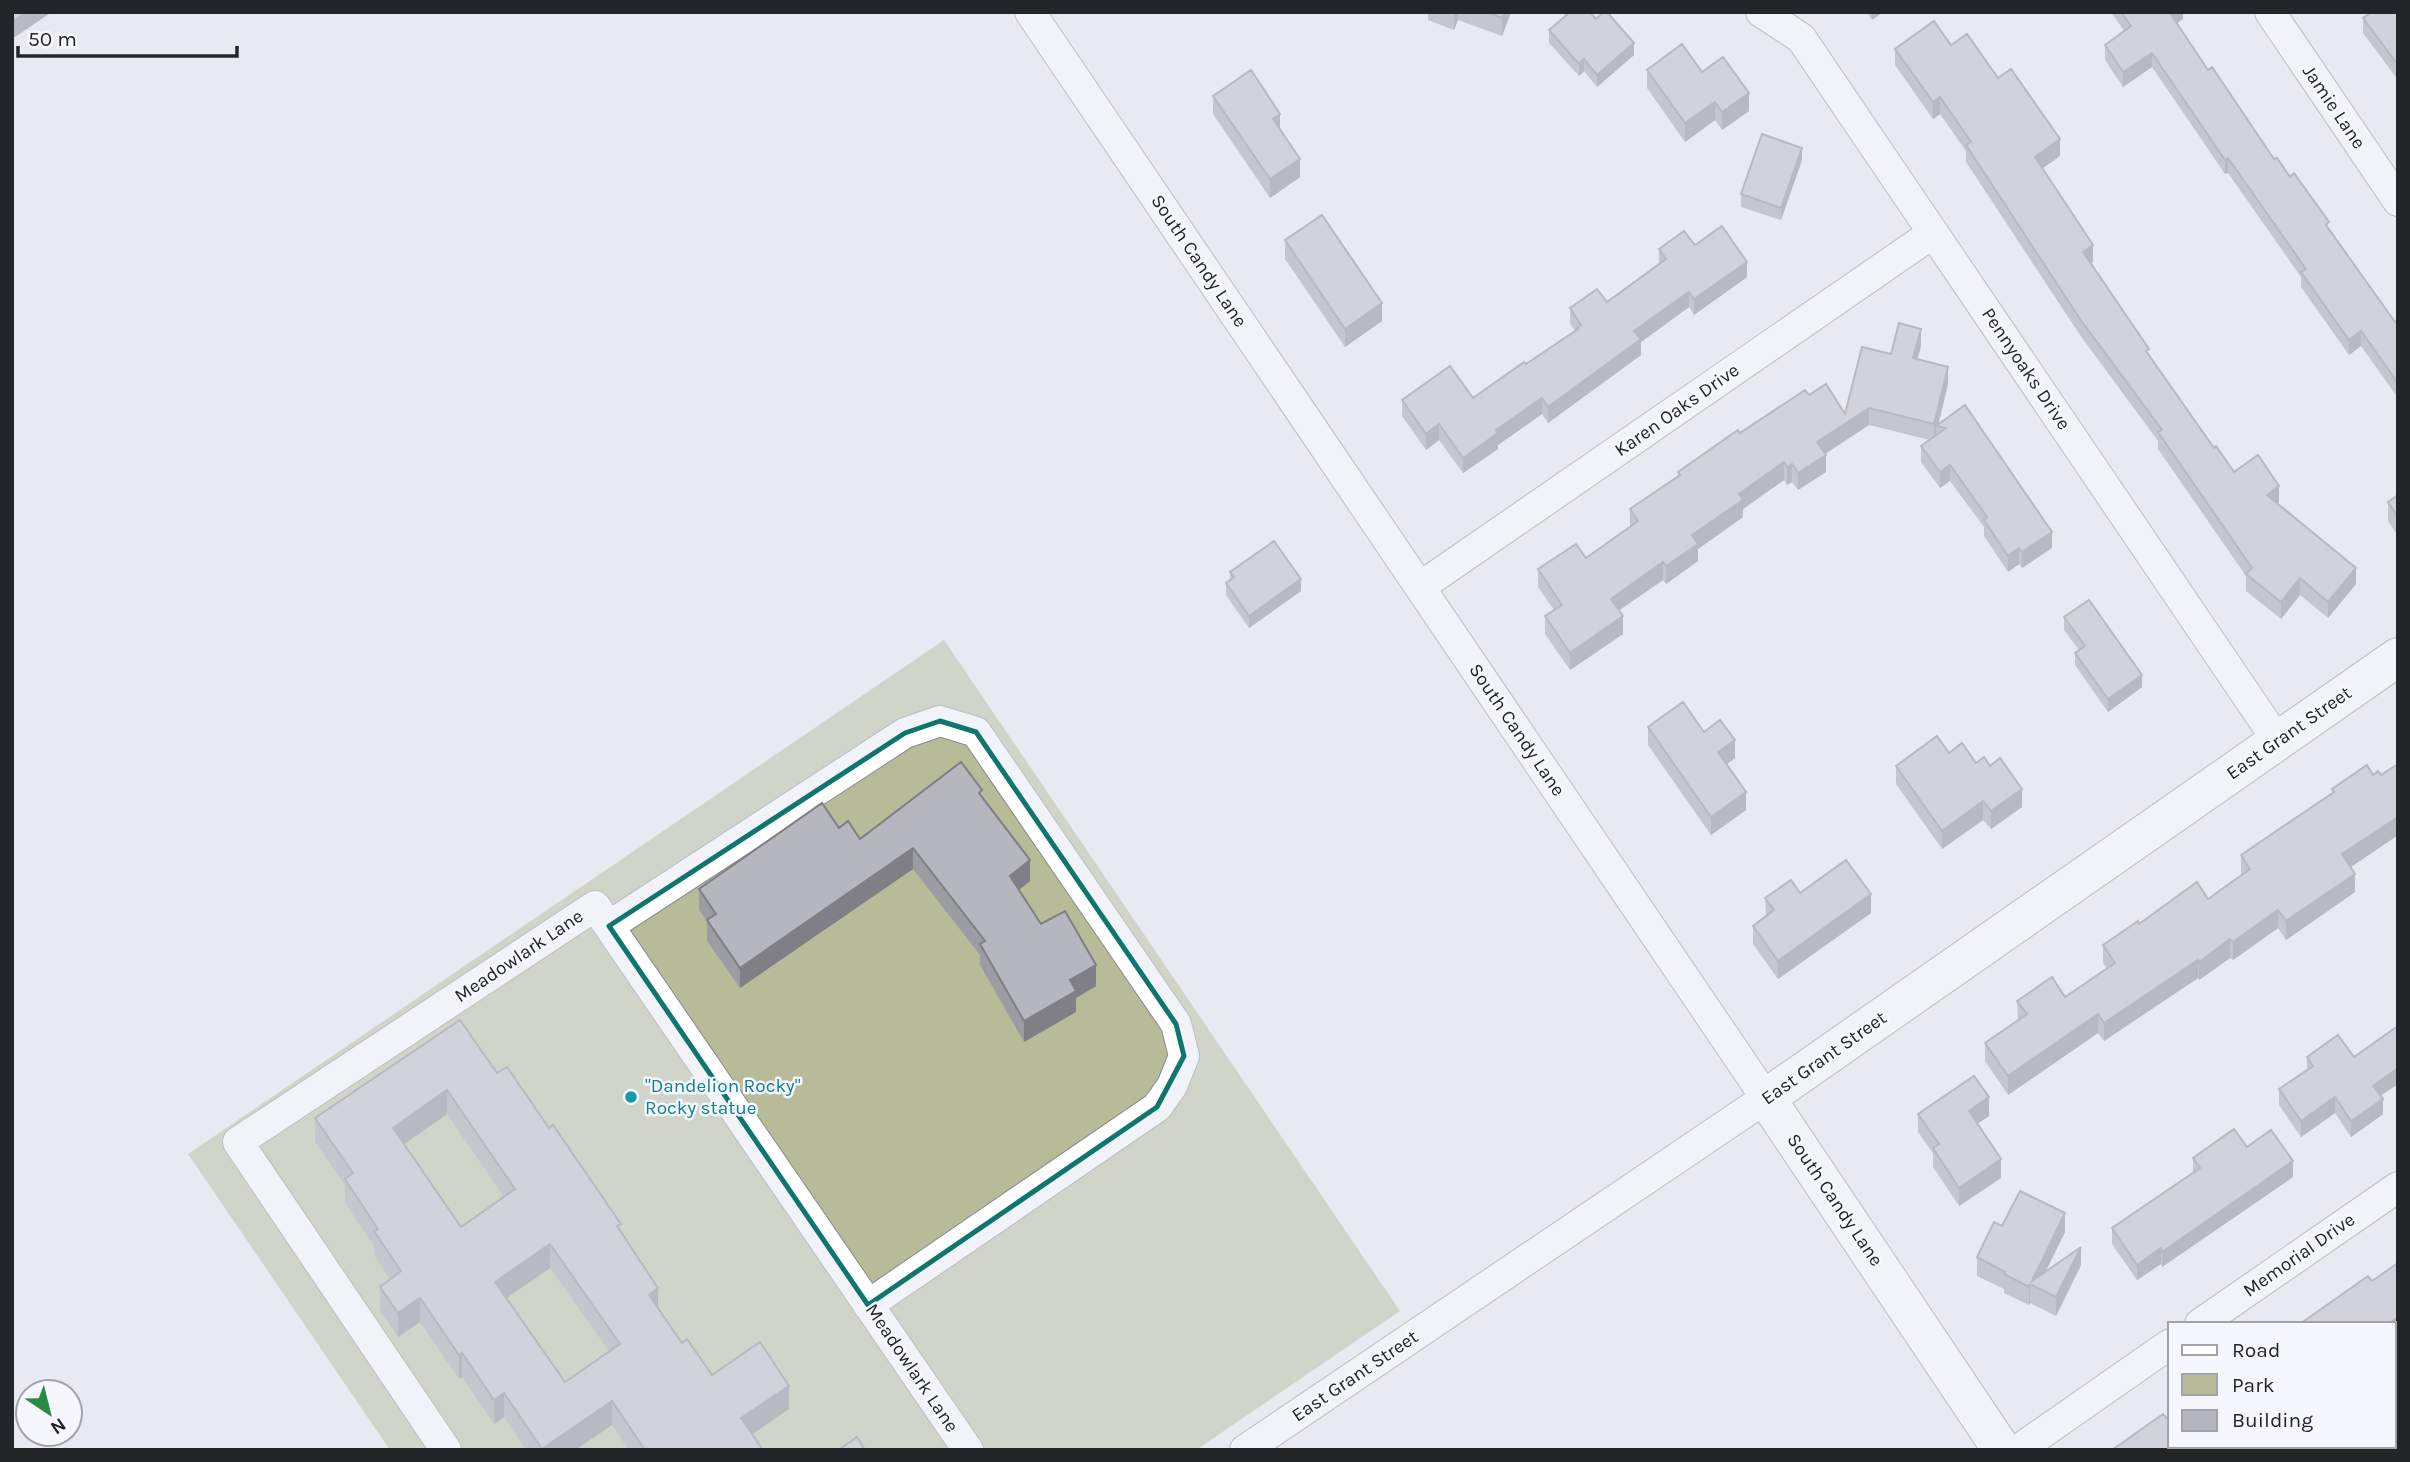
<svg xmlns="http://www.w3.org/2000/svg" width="2410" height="1462" font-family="Karla,sans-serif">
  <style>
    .green { fill: #b7bb97 }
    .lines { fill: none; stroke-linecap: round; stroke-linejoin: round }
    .street-casing { stroke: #898a92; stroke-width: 32 }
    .secondary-casing { stroke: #898a92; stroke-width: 40 }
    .street { stroke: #fff; stroke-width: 30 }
    .secondary { stroke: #fff; stroke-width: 38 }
    .wall { fill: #9c9da3; fill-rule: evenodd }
    .shaded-wall { fill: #7f7f85 }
    .building { fill: #b5b6be; stroke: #7f7f85; stroke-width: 2; fill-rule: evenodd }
    .marked { fill: none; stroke: #0f766e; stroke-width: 5; stroke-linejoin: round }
    .culture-dot { fill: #0f9aa8; stroke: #f6f7fe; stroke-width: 2.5 }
    .labels { text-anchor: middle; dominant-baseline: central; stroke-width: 5; stroke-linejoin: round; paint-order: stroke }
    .street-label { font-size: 19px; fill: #242528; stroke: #f6f7fe }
    .culture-label { font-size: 19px; fill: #0d838f; stroke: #f6f7fe; text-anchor: start }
  </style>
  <rect width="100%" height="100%" fill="#e8eaf2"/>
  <path class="green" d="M 944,640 L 1400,1311 L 1196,1450 L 390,1450 L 188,1154 Z"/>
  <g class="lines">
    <g class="street-casing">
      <path id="street" d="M 1030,12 L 1766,1098 L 1245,1450
        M 1761,12 L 1801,38 L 2277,740
        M 2270,12 L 2398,201
        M 1420,587 L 1933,233
        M 609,926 L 905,733 L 940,721 L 976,732 L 1176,1024 L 1184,1056 L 1172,1086 L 1157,1107 L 868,1305
        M 2200,1324 L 2398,1187
        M 446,1450 L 238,1142 L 595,906 L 968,1450
        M 2018,1450 L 2170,1344"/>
    </g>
    <g class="secondary-casing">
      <path id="secondary" d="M 2002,1450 L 1766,1098 L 2398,657"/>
    </g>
    <use href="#street" class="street"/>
    <use href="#secondary" class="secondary"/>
  </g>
  <path class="wall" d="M 1428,12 L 1511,12 L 1502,36 L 1458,20 L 1454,30 L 1428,20 Z
    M 1867,12 L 1883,12 L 1872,20 Z
    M 2111,12 L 2183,12 L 2183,19 L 2177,23 L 2208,70 L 2274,159 L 2329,229 L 2395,322 L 2398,320 L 2398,398 L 2361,346 L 2349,355 L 2301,287 L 2301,277 L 2228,173 L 2225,174 L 2152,67 L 2123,87 L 2105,60 L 2105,45 L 2124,31 Z
    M 2367,12 L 2398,12 L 2398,80 L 2363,33 L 2363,18 L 2369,15 Z
    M 1596,19 L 1634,55 L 1597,87 L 1584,71 L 1579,76 L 1549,43 L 1549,30 Z
    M 1951,45 L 1998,78 L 2060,156 L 2042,168 L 2093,262 L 2090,263 L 2149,356 L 2214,448 L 2234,472 L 2279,502 L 2277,503 L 2356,584 L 2328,618 L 2300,595 L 2281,619 L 2246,591 L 2246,576 L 2158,449 L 2158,441 L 2080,335 L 1966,162 L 1966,151 L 1940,114 L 1933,119 L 1895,65 L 1895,49 Z
    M 1647,70 L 1702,72 L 1749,111 L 1722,130 L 1715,120 L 1685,142 L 1647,88 Z
    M 1213,96 L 1280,128 L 1300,177 L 1270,198 L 1213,114 Z
    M 1802,160 L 1781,220 L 1741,207 L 1741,194 Z
    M 1285,240 L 1382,321 L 1345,347 L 1285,259 Z
    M 1695,245 L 1747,277 L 1694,315 L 1689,307 L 1641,342 L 1641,355 L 1548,423 L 1542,414 L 1498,445 L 1498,449 L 1463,473 L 1439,440 L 1426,450 L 1402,416 L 1402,400 L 1473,398 L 1526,364 L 1575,331 L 1570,323 L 1570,308 L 1607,302 L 1659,265 L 1659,249 Z
    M 1921,346 L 1917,359 L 1948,384 L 1938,424 L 1965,405 L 2052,548 L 2022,568 L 2019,564 L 2008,572 L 1984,536 L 1984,527 L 1950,481 L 1940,488 L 1921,462 L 1921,446 L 1929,440 L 1869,425 L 1825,454 L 1826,472 L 1798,490 L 1792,482 L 1787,485 L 1784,480 L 1743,509 L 1743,517 L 1698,549 L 1698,561 L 1666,584 L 1663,580 L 1619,610 L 1623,634 L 1570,670 L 1545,634 L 1545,616 L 1554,610 L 1538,587 L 1538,569 L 1586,558 L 1630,527 L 1630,509 L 1678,476 L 1678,472 L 1740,433 L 1809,395 L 1845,414 L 1891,354 Z
    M 2398,495 L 2398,536 L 2388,521 L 2388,502 Z
    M 1230,572 L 1301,591 L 1249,628 L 1226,595 L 1226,583 L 1230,580 Z
    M 2064,617 L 2142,687 L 2108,712 L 2075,665 L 2075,653 L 2079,650 L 2064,630 Z
    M 1648,727 L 1704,732 L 1735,758 L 1727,764 L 1746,810 L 1711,835 L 1648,745 Z
    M 1949,753 L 1976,763 L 2022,807 L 1991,829 L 1983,820 L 1942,849 L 1896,784 L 1896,766 Z
    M 2332,789 L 2398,835 L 2351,867 L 2355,892 L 2286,940 L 2278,928 L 2233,960 L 2230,958 L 2199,980 L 2198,978 L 2104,1041 L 2098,1033 L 2008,1095 L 1985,1061 L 1985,1043 L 2018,1020 L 2017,1001 L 2065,997 L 2107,969 L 2103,963 L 2103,945 L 2139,924 L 2208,899 L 2242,875 L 2241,873 L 2241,855 L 2332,793 Z
    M 982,797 L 1030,881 L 1019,890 L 1041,924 L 1096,986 L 1076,998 L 1076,1012 L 1024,1042 L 980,965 L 980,955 L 913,869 L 740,988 L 707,941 L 707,921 L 699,910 L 699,889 L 839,828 L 860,839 Z
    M 1800,893 L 1871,913 L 1778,979 L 1753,944 L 1753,926 L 1766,916 L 1765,898 Z
    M 2307,1057 L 2381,1096 L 2383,1114 L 2351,1137 L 2335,1113 L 2301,1137 L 2279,1105 L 2279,1089 L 2307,1070 Z
    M 497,1073 L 621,1232 L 658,1308 L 682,1343 L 712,1375 L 789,1409 L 752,1434 L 763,1450 L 629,1450 L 612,1425 L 575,1450 L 526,1450 L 504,1417 L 494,1424 L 462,1377 L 459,1379 L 420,1322 L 398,1337 L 380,1311 L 380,1287 L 390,1279 L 374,1255 L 374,1246 L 345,1203 L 345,1185 L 315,1142 L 315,1118 ZM 447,1114 L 504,1197 L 461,1227 L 404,1144 ZM 550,1268 L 609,1351 L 565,1382 L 506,1298 Z
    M 1918,1114 L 1989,1116 L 1977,1124 L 2001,1178 L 1959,1206 L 1933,1167 L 1933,1153 L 1918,1132 Z
    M 2247,1147 L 2293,1177 L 2162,1267 L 2161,1264 L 2137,1280 L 2112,1244 L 2112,1228 L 2193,1172 L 2193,1158 Z
    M 2002,1226 L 2065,1232 L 2046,1271 L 2081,1265 L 2056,1316 L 2030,1303 L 2029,1305 L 2004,1293 L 2004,1289 L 1977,1276 L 1977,1257 Z"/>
  <path class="shaded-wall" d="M 26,12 L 52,12 L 12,39 L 12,22 Z
    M 1454,12 L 1458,12 L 1458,20 L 1454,30 Z
    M 1504,12 L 1511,12 L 1502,36 L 1502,18 Z
    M 1872,12 L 1883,12 L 1872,20 Z
    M 2171,12 L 2183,12 L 2183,19 L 2170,28 L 2170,13 Z
    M 1634,43 L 1634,55 L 1597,87 L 1597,75 Z
    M 2152,53 L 2152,67 L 2123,87 L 2123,72 Z
    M 1584,59 L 1584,71 L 1579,76 L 1579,64 Z
    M 1749,93 L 1749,111 L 1722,130 L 1722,112 Z
    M 1940,97 L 1940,114 L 1933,119 L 1933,102 Z
    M 1715,102 L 1715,120 L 1685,142 L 1685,123 Z
    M 1280,114 L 1280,132 L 1273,119 Z
    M 2060,139 L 2060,156 L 2035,174 L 2035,157 Z
    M 1802,148 L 1802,160 L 1781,220 L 1781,208 Z
    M 2228,158 L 2228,173 L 2225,174 L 2225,160 Z
    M 1300,159 L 1300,177 L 1270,198 L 1270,179 Z
    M 2093,245 L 2093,262 L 2083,268 L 2083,252 Z
    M 1747,262 L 1747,277 L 1694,315 L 1694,299 Z
    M 1689,292 L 1689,307 L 1641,342 L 1641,355 L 1548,423 L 1548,407 L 1634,331 Z
    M 1382,303 L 1382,321 L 1345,347 L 1345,329 Z
    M 1921,329 L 1921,346 L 1913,376 L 1913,358 Z
    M 2361,331 L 2361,346 L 2349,355 L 2349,340 Z
    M 1948,367 L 1948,384 L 1938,426 L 1936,426 L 1936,432 L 1934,441 L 1934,424 Z
    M 1542,398 L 1542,414 L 1498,445 L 1498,449 L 1463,473 L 1463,458 L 1496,430 Z
    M 1869,408 L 1869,425 L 1817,459 L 1817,442 Z
    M 1439,424 L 1439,440 L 1426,450 L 1426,434 Z
    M 1826,455 L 1826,472 L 1798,490 L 1798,473 Z
    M 1784,462 L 1784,480 L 1743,509 L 1743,517 L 1698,549 L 1698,561 L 1666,584 L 1666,566 L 1692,535 L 1739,494 Z
    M 1792,464 L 1792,482 L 1787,485 L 1787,467 Z
    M 1950,465 L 1950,481 L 1940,488 L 1940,472 Z
    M 2279,486 L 2279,502 L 2267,511 L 2267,495 Z
    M 2052,532 L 2052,548 L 2022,568 L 2022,552 Z
    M 2019,548 L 2019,564 L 2008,572 L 2008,556 Z
    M 1663,562 L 1663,580 L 1611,616 L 1611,599 Z
    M 2356,568 L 2356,584 L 2328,618 L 2328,602 Z
    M 2300,578 L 2300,595 L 2281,619 L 2281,602 Z
    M 1301,579 L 1301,591 L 1249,628 L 1249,616 Z
    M 1623,616 L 1623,634 L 1570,670 L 1570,653 Z
    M 2142,675 L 2142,687 L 2108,712 L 2108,699 Z
    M 1735,740 L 1735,758 L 1718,771 L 1718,752 Z
    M 2022,789 L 2022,807 L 1991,829 L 1991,811 Z
    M 1746,792 L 1746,810 L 1711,835 L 1711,817 Z
    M 1983,801 L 1983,820 L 1942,849 L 1942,831 Z
    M 2398,817 L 2398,835 L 2342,873 L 2342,854 Z
    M 913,848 L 913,869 L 740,988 L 740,968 Z
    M 1030,860 L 1030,881 L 1010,897 L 1010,876 Z
    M 2355,874 L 2355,892 L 2286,940 L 2286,921 Z
    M 1871,894 L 1871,913 L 1778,979 L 1778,961 Z
    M 2278,910 L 2278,928 L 2233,960 L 2233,942 Z
    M 2230,939 L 2230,958 L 2199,980 L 2199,962 Z
    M 2198,960 L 2198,978 L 2104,1041 L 2104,1023 Z
    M 1096,965 L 1096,986 L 1076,998 L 1076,1012 L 1024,1042 L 1024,1021 L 1070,980 Z
    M 2098,1014 L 2098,1033 L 2008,1095 L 2008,1076 Z
    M 2398,1068 L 2398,1084 L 2373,1101 L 2373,1086 Z
    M 447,1090 L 447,1114 L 393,1152 L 393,1128 Z
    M 1989,1097 L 1989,1116 L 1969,1129 L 1969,1111 Z
    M 2335,1097 L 2335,1113 L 2301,1137 L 2301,1121 Z
    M 2383,1099 L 2383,1114 L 2351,1137 L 2351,1121 Z
    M 2001,1159 L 2001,1178 L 1959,1206 L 1959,1188 Z
    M 2293,1161 L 2293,1177 L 2162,1267 L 2162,1252 Z
    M 2065,1213 L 2065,1232 L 2037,1288 L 2032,1281 Z
    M 550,1244 L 550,1268 L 495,1306 L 495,1282 Z
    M 2081,1247 L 2081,1265 L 2056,1316 L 2056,1297 Z
    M 2161,1248 L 2161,1264 L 2137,1280 L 2137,1265 Z
    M 2030,1284 L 2030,1303 L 2029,1305 L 2029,1287 Z
    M 658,1288 L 658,1312 L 649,1295 Z
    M 420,1298 L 420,1322 L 398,1337 L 398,1313 Z
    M 2398,1317 L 2398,1335 L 2394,1337 L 2394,1324 L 2388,1324 Z
    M 462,1353 L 462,1377 L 459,1379 L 459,1355 Z
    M 789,1386 L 789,1409 L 741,1442 L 741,1418 Z
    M 504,1393 L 504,1417 L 494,1424 L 494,1400 Z
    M 612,1401 L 612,1425 L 575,1450 L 542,1450 L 542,1449 Z"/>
  <path class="building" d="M 12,12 L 26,12 L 12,22 Z
    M 1488,12 L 1504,12 L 1502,18 Z
    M 1570,12 L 1590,12 L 1596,19 L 1604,12 L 1607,12 L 1634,43 L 1597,75 L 1584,59 L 1579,64 L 1549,30 Z
    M 2121,12 L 2171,12 L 2170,13 L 2208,70 L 2212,67 L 2274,159 L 2277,158 L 2290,177 L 2294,173 L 2329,222 L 2326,225 L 2395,322 L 2398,320 L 2398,383 L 2361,331 L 2349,340 L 2301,272 L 2306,269 L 2228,158 L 2225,160 L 2152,53 L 2123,72 L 2105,45 L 2131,26 Z
    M 2372,12 L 2398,12 L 2398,65 L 2363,18 Z
    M 1934,21 L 1951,45 L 1967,34 L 1998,78 L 2011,69 L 2060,139 L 2035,157 L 2093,245 L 2083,252 L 2149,349 L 2146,351 L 2214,448 L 2216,446 L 2234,472 L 2258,455 L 2279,486 L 2267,495 L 2356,568 L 2328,602 L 2300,578 L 2281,602 L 2246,574 L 2252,568 L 2158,432 L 2162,430 L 2080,319 L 1966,145 L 1971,142 L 1940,97 L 1933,102 L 1895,49 Z
    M 1682,44 L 1702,72 L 1723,57 L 1749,93 L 1722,112 L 1715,102 L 1685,123 L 1647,70 Z
    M 1251,70 L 1280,114 L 1273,119 L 1300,159 L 1270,179 L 1213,96 Z
    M 1762,134 L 1802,148 L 1781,208 L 1741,194 Z
    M 1322,215 L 1382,303 L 1345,329 L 1285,240 Z
    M 1722,226 L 1747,262 L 1694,299 L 1689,292 L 1634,331 L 1641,339 L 1548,407 L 1542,398 L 1496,430 L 1498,433 L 1463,458 L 1439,424 L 1426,434 L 1402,400 L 1450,366 L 1473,398 L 1524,362 L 1526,364 L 1578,329 L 1577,328 L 1581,325 L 1570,308 L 1597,289 L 1607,302 L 1666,259 L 1659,249 L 1684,231 L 1695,245 Z
    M 1899,323 L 1921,329 L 1913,358 L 1948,367 L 1934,424 L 1869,408 L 1817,442 L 1826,455 L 1798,473 L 1792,464 L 1787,467 L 1784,462 L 1739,494 L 1743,500 L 1692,535 L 1698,544 L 1666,566 L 1663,562 L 1611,599 L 1623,616 L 1570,653 L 1545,616 L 1562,605 L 1538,569 L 1576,544 L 1586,558 L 1638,521 L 1630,509 L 1680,475 L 1678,472 L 1738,430 L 1740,433 L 1805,390 L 1809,395 L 1826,384 L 1845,414 L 1862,347 L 1891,354 Z
    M 1965,405 L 2052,532 L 2022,552 L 2019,548 L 2008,556 L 1984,520 L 1987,517 L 1950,465 L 1940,472 L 1921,446 L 1946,428 L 1936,426 Z
    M 2398,495 L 2398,517 L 2388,502 Z
    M 1274,541 L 1301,579 L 1249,616 L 1226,583 L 1234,577 L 1230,572 Z
    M 2089,600 L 2142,675 L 2108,699 L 2075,653 L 2085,646 L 2064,617 Z
    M 1683,702 L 1704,732 L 1720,720 L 1735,740 L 1718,752 L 1746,792 L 1711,817 L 1648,727 Z
    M 1937,736 L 1949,753 L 1962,743 L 1976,763 L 1984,757 L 1990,766 L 2000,758 L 2022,789 L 1991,811 L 1983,801 L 1942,831 L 1896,766 Z
    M 961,762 L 982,790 L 979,793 L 1030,860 L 1010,876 L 1041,924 L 1065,911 L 1096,965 L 1070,980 L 1076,991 L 1024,1021 L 980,944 L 985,941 L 913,848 L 740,968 L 707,920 L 716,914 L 699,889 L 822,803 L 839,828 L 848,821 L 860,839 Z
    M 2398,764 L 2398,817 L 2342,854 L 2355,874 L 2286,921 L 2278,910 L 2233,942 L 2230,939 L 2199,962 L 2198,960 L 2104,1023 L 2098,1014 L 2008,1076 L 1985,1043 L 2027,1014 L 2017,1001 L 2052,977 L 2065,997 L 2115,963 L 2103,945 L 2138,921 L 2139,924 L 2197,882 L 2208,899 L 2250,869 L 2241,855 L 2334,792 L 2332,789 L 2367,765 L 2373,775 L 2378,771 L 2381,775 Z
    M 1846,860 L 1871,894 L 1778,961 L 1753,926 L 1774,910 L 1765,898 L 1791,880 L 1800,893 Z
    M 460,1020 L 497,1073 L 507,1067 L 549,1128 L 553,1125 L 621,1224 L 617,1226 L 658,1288 L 649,1295 L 682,1343 L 687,1339 L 712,1375 L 760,1342 L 789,1386 L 741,1418 L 763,1450 L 645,1450 L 612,1401 L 542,1449 L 504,1393 L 494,1400 L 462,1353 L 459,1355 L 420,1298 L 398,1313 L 380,1287 L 401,1271 L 374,1231 L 378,1229 L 345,1179 L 353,1173 L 315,1118 ZM 447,1090 L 515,1189 L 461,1227 L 393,1128 ZM 550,1244 L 620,1344 L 565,1382 L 495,1282 Z
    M 2398,1026 L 2398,1068 L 2373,1086 L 2383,1099 L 2351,1121 L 2335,1097 L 2301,1121 L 2279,1089 L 2313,1066 L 2307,1057 L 2338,1035 L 2354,1057 Z
    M 1974,1076 L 1989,1097 L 1969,1111 L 2001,1159 L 1959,1188 L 1933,1148 L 1939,1144 L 1918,1114 Z
    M 2234,1129 L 2247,1147 L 2271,1130 L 2293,1161 L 2162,1252 L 2161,1248 L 2137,1265 L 2112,1228 L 2200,1168 L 2193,1158 Z
    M 2020,1191 L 2065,1213 L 2032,1281 L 2081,1247 L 2056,1297 L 2030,1284 L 2029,1287 L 2004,1274 L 2005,1272 L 1977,1257 L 1994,1222 L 2002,1226 Z
    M 2398,1263 L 2398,1317 L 2388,1324 L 2300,1324 L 2368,1276 L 2372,1281 Z
    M 2163,1414 L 2170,1422 L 2170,1446 L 2225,1446 L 2228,1450 L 2112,1450 Z
    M 857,1437 L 865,1450 L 839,1450 Z"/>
  <path d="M0 0H2410V1462H0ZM 940,721 L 976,732 L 1176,1024 L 1184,1056 L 1157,1107 L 868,1305 L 609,926 L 905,733 Z" fill="#e8eaf2" fill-opacity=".55" fill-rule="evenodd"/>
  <path class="marked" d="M 940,721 L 976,732 L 1176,1024 L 1184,1056 L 1157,1107 L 868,1305 L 609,926 L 905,733 Z"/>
  <circle class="culture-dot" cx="631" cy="1097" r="7"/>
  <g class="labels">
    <g class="street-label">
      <text transform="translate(2334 107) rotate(56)">Jamie Lane</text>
      <text transform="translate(1199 261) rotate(56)">South Candy Lane</text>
      <text transform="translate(2026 369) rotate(56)">Pennyoaks Drive</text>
      <text transform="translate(1677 410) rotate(-35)">Karen Oaks Drive</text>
      <text transform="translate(1517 730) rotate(56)">South Candy Lane</text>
      <text transform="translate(2289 733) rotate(-35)">East Grant Street</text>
      <text transform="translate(519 956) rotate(-34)">Meadowlark Lane</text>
      <text transform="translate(1824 1058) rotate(-35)">East Grant Street</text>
      <text transform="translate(1835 1200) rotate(56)">South Candy Lane</text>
      <text transform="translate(2299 1255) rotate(-35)">Memorial Drive</text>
      <text transform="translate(912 1368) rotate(56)">Meadowlark Lane</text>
      <text transform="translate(1355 1376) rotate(-34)">East Grant Street</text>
    </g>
    <g class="culture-label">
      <text x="645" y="1086">"Dandelion Rocky"<tspan x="645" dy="22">Rocky statue</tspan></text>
    </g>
  </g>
  <rect width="2410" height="1462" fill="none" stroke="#242528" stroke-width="28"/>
  <rect x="2168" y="1322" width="228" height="126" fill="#f6f7fe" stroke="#a2a3a8" stroke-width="2"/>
  <rect x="2182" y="1345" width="35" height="10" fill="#ffffff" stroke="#a2a3a8" stroke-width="2"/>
  <text x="2232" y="1357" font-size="21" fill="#242528">Road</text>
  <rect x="2182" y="1374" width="35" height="21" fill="#b7bb97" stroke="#a2a3a8" stroke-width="2"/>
  <text x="2232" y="1392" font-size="21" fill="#242528">Park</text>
  <rect x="2182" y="1410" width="35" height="21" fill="#b5b6be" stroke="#a2a3a8" stroke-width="2"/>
  <text x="2232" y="1427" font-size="21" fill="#242528">Building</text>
  <g transform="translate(49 1413) rotate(145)"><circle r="33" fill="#f6f7fe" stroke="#a2a3a8" stroke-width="2"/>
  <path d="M0-5L12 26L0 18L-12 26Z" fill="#268c42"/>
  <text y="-10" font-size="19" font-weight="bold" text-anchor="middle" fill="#242528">N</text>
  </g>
  <path d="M18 46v10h219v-10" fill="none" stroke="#242528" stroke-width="3.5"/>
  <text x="28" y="46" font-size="21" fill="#242528" stroke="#f6f7fe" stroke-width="5" paint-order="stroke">50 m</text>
</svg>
